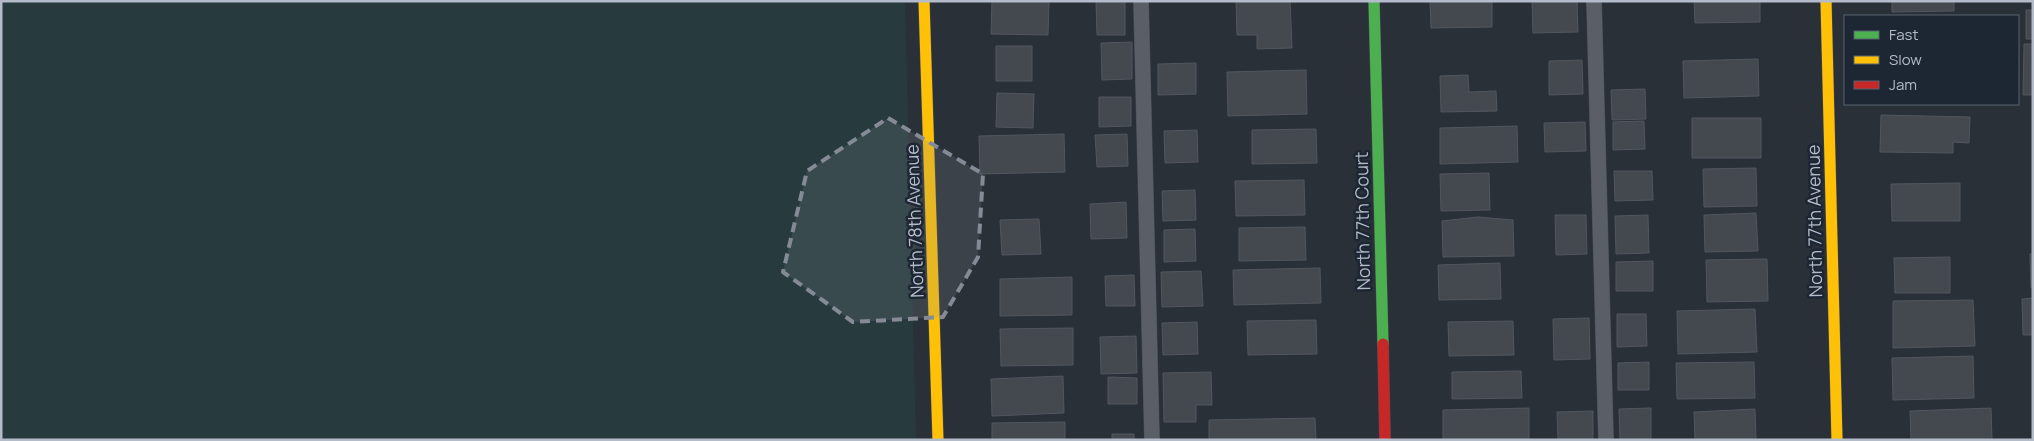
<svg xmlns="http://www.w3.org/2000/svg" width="2034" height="441" font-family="Manrope,sans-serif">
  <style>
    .green { fill: #273a3e }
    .building { fill: #444950; stroke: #52575f }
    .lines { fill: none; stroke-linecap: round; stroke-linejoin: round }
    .lane-casing { stroke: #484c53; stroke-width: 16 }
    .fast-casing { stroke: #484c53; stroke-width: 12 }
    .slow-casing { stroke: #484c53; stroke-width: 12 }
    .jam-casing { stroke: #484c53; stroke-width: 12 }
    .lane { stroke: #5a5e66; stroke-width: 15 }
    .fast { stroke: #4caf50; stroke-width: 11 }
    .slow { stroke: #ffc107; stroke-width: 11 }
    .jam { stroke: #c62828; stroke-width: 11 }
    .marked { fill: #848b96; fill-opacity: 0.2; stroke: #848b96; stroke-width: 4; stroke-dasharray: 10 6; stroke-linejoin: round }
    .labels { text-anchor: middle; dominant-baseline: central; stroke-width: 5; stroke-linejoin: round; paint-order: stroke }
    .street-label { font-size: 18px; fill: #b4bcc9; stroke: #1d2633 }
  </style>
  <rect width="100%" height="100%" fill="#2a3038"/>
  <path class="green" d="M 1,1 L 905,1 L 916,440 L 1,440 Z"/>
  <path class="building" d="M 992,1 L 1049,1 L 1048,35 L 991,34 Z
    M 1096,1 L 1125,1 L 1125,35 L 1097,35 Z
    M 1236,1 L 1290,1 L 1292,48 L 1257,49 L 1257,35 L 1237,35 Z
    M 1430,1 L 1492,1 L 1492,27 L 1431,28 Z
    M 1532,1 L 1577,1 L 1578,32 L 1533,33 Z
    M 1694,1 L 1760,1 L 1760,22 L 1695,23 Z
    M 1892,1 L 1954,1 L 1954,11 L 1892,12 Z
    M 2026,10 L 2033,10 L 2033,39 L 2026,39 Z
    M 1132,42 L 1132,79 L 1102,80 L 1101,43 Z
    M 2024,44 L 2033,44 L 2033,95 L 2023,95 Z
    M 996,46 L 1032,46 L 1032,81 L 996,81 Z
    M 1758,59 L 1759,96 L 1684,98 L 1683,61 Z
    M 1582,60 L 1583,94 L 1549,95 L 1549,61 Z
    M 1196,63 L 1196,94 L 1158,95 L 1158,64 Z
    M 1306,70 L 1307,114 L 1228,116 L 1227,72 Z
    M 1468,75 L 1469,92 L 1496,91 L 1497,111 L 1441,112 L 1440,76 Z
    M 1645,89 L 1646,119 L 1612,120 L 1611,90 Z
    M 997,93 L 1034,94 L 1033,128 L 996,127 Z
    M 1099,97 L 1131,97 L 1131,126 L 1099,127 Z
    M 1881,115 L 1970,117 L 1969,143 L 1953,142 L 1953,153 L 1880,152 Z
    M 1692,118 L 1761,118 L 1761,158 L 1692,158 Z
    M 1644,121 L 1645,149 L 1613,150 L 1613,122 Z
    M 1585,122 L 1586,151 L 1545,152 L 1544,123 Z
    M 1517,126 L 1518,162 L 1440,164 L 1440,128 Z
    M 1316,129 L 1317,163 L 1252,164 L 1252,130 Z
    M 1197,130 L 1198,162 L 1165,163 L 1164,131 Z
    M 1064,134 L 1065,172 L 980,174 L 979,136 Z
    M 1127,134 L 1128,166 L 1097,167 L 1095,135 Z
    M 1756,168 L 1757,206 L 1704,207 L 1703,169 Z
    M 1614,171 L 1652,171 L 1653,200 L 1615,201 Z
    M 1489,173 L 1490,210 L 1441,211 L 1440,174 Z
    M 1304,180 L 1305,215 L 1236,216 L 1235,181 Z
    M 1960,183 L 1960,221 L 1892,221 L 1891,184 Z
    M 1195,190 L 1196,220 L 1163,221 L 1162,191 Z
    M 1126,202 L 1127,238 L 1091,239 L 1090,204 Z
    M 1756,213 L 1758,251 L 1705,252 L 1704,215 Z
    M 1555,215 L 1586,215 L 1587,254 L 1556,255 Z
    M 1648,215 L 1649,253 L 1616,254 L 1615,216 Z
    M 1478,217 L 1513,220 L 1514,256 L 1443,257 L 1442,221 Z
    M 1039,219 L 1041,254 L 1002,255 L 1000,220 Z
    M 1305,227 L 1306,260 L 1239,261 L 1239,228 Z
    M 1195,229 L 1196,261 L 1164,262 L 1164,230 Z
    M 2030,254 L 2033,254 L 2033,288 L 2031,288 Z
    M 1950,257 L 1950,293 L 1895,293 L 1894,258 Z
    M 1767,259 L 1768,301 L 1707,302 L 1706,260 Z
    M 1653,261 L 1653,291 L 1616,291 L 1616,262 Z
    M 1500,263 L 1501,299 L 1439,300 L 1438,265 Z
    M 1320,268 L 1321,303 L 1234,305 L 1233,270 Z
    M 1201,271 L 1203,306 L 1162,307 L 1161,272 Z
    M 1134,275 L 1135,306 L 1106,306 L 1105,276 Z
    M 1072,277 L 1072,315 L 1000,316 L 1000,279 Z
    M 2033,298 L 2033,335 L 2023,335 L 2022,299 Z
    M 1973,300 L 1975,346 L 1893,348 L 1893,301 Z
    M 1755,309 L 1757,352 L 1678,354 L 1677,311 Z
    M 1617,314 L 1646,314 L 1647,346 L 1617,347 Z
    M 1589,318 L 1590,359 L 1554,360 L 1553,319 Z
    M 1316,320 L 1317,354 L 1248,355 L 1247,321 Z
    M 1513,321 L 1514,355 L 1449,356 L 1448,322 Z
    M 1197,322 L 1198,354 L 1163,355 L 1162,323 Z
    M 1073,328 L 1073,365 L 1001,366 L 1000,329 Z
    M 1136,336 L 1137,373 L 1101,374 L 1100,337 Z
    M 1973,356 L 1974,398 L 1893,400 L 1892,358 Z
    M 1649,362 L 1649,390 L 1618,390 L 1618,363 Z
    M 1754,362 L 1755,398 L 1677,399 L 1676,363 Z
    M 1521,371 L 1522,398 L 1452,399 L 1452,372 Z
    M 1211,372 L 1212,405 L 1196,405 L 1196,422 L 1164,422 L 1163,373 Z
    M 1063,376 L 1064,413 L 992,416 L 991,379 Z
    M 1108,377 L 1137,378 L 1137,404 L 1108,404 Z
    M 1529,408 L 1529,440 L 1443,440 L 1443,410 Z
    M 1651,408 L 1651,440 L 1620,440 L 1619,409 Z
    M 1991,408 L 1992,440 L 1911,440 L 1910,411 Z
    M 1755,409 L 1756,440 L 1695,440 L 1694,412 Z
    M 1593,411 L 1593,440 L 1558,440 L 1557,412 Z
    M 1315,418 L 1316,440 L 1209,440 L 1209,420 Z
    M 1065,422 L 1065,440 L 992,440 L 992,423 Z
    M 1112,434 L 1134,434 L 1134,440 L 1112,440 Z"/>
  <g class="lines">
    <g class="lane-casing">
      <path id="lane" d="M 1141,1 L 1152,440
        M 1594,1 L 1606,440"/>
    </g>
    <g class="fast-casing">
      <path id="fast" d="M 1374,1 L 1383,344"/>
    </g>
    <g class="slow-casing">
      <path id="slow" d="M 924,1 L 938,440
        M 1826,1 L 1837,440"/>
    </g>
    <g class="jam-casing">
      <path id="jam" d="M 1383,344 L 1385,440"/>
    </g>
    <use href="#lane" class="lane"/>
    <use href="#fast" class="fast"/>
    <use href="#slow" class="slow"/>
    <use href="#jam" class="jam"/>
  </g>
  <path class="marked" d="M 888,118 L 983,174 L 978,257 L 943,317 L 853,322 L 783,272 L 807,171 Z"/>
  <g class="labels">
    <g class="street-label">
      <text transform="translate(914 221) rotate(-92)">North 78th Avenue</text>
      <text transform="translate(1362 221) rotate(-91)">North 77th Court</text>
      <text transform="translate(1814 221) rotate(-91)">North 77th Avenue</text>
    </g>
  </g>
  <rect width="2034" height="441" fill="none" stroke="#b4bcc9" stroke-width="5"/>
  <rect x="1844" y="15" width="175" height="90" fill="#1d2633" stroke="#59626f"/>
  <rect x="1854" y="31" width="25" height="8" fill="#4caf50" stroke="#59626f"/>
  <text x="1889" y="40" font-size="15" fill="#b4bcc9">Fast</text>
  <rect x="1854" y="56" width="25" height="8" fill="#ffc107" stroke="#59626f"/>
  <text x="1889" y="65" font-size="15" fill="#b4bcc9">Slow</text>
  <rect x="1854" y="81" width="25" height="8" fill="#c62828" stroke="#59626f"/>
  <text x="1889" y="90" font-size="15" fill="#b4bcc9">Jam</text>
</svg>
